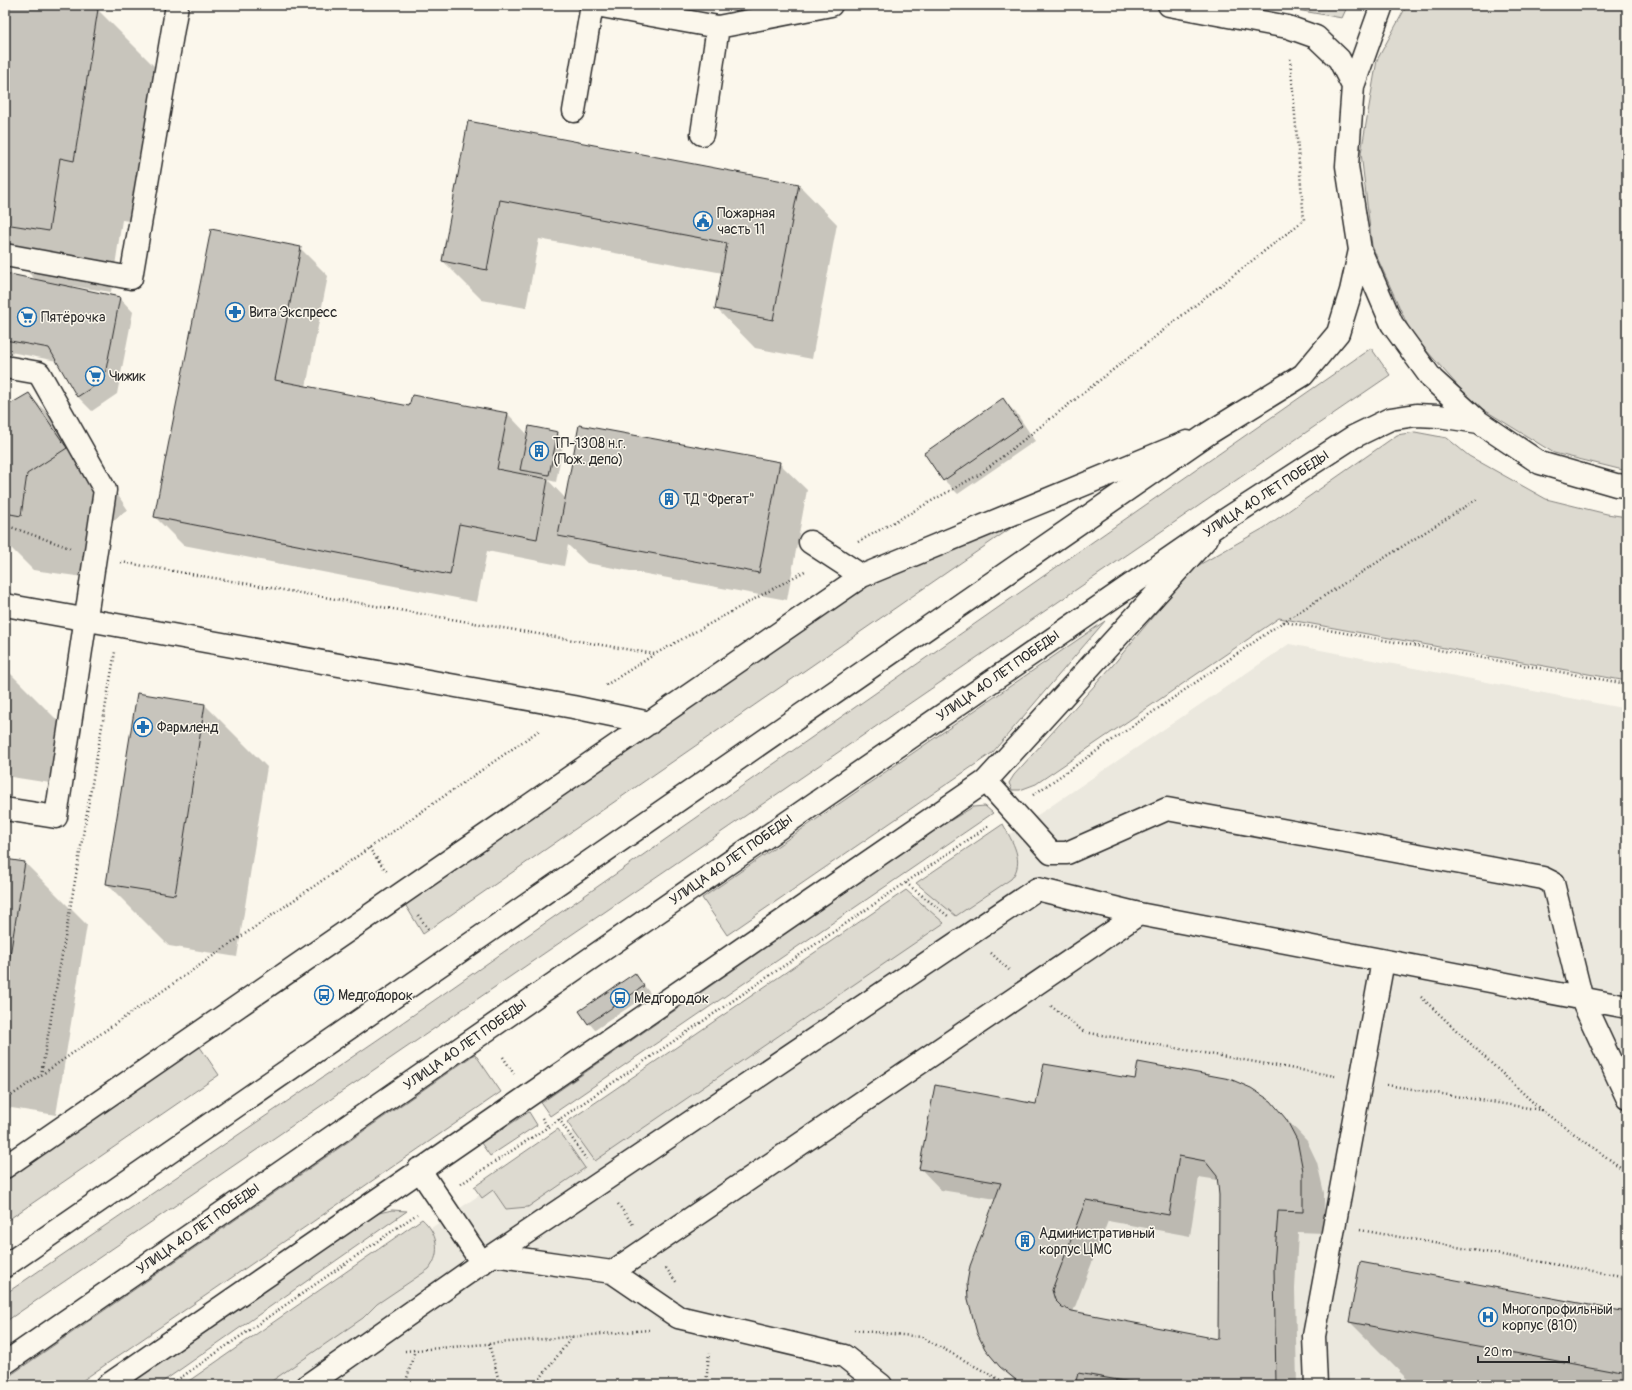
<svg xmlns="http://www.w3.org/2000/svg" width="1632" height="1390" font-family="Pangolin,sans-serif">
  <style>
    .built { fill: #ebe8de }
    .green { fill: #dddad0; stroke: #84827e }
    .shadow { fill: #0003; fill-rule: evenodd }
    .building { fill: #c7c4bc; stroke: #2b2b2b; fill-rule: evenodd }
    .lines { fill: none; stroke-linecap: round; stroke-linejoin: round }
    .minor-casing { stroke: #2b2b2b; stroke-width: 25 }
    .major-casing { stroke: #2b2b2b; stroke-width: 25 }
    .path { stroke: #2b2b2b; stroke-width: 2.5; stroke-dasharray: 1 3; stroke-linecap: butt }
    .minor { stroke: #fbf7ec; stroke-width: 22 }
    .major { stroke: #fbf7ec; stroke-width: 22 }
    .labels { text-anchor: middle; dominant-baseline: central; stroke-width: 3; stroke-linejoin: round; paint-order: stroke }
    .poi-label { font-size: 14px; fill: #2b2b2b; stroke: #fbf7ec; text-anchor: start }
    .street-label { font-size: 14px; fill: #2b2b2b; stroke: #fbf7ec }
  </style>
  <rect width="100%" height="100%" fill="#fbf7ec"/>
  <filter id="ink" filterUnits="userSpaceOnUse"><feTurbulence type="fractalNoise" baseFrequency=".025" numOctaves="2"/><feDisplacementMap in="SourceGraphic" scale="8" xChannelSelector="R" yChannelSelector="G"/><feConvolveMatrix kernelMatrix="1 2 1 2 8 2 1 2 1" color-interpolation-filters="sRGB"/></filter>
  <g filter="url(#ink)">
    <path class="built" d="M 1289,644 L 1627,709 L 1627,1385 L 205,1385 L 450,1215 Z"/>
    <path class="green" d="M 1299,5 L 1348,5 L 1342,18 L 1297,10 Z
      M 1407,5 L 1627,5 L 1627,471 L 1554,453 L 1473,403 L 1411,333 L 1372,246 L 1361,153 L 1377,60 Z
      M 1371,348 L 1390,375 L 5,1322 L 5,1294 L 383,1036 Z
      M 1415,432 L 1447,438 L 1469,456 L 1546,499 L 1607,514 L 1627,517 L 1627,681 L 1279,618 L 1036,784 L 1020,790 L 1012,790 L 1009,783 L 1014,775 L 1113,665 L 1192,569 L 1264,528 L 1397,435 Z
      M 1027,517 L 423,934 L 403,901 L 848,592 Z
      M 1105,621 L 992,753 L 727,935 L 702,898 Z
      M 973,807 L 985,806 L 993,813 L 550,1116 L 541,1103 L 943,825 Z
      M 1003,824 C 1012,841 1026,862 1011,879 L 956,916 L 916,883 Z
      M 906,890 L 944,923 L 595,1161 L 567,1122 Z
      M 198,1044 L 219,1075 L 5,1222 L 5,1177 Z
      M 475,1054 L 501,1092 L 76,1385 L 5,1385 L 5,1379 Z
      M 529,1112 L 537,1125 L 490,1156 L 481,1143 Z
      M 558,1129 L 585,1168 L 528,1207 L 506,1209 L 493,1190 L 482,1198 L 474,1187 Z
      M 392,1210 L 407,1211 L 158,1385 L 128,1385 L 366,1221 L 379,1213 Z
      M 422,1219 C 437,1232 442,1253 429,1269 L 377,1304 L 363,1318 L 266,1385 L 183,1385 Z"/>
    <path class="shadow" d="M 5,5 L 68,5 L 98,10 L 160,72 L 136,222 L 122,220 L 111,292 L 72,286 L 71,288 L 119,297 L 133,312 L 117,394 L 92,411 L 78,397 L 57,361 L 5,351 L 5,274 L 36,280 L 5,250 Z
      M 469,122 L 798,184 L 837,224 L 812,359 L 755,348 L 716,308 L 723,273 L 539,239 L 526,308 L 482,300 L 443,261 Z
      M 300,248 L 328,276 L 306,387 L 410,407 L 508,414 L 528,435 L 557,433 L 564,440 L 556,482 L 548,480 L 566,499 L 779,463 L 807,490 L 787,600 L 587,563 L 568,545 L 564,566 L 487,551 L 477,602 L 183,545 L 155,517 Z
      M 28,394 L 91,456 L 128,510 L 89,537 L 83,577 L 33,570 L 5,542 L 5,408 Z
      M 1003,400 L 1017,414 L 1035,441 L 958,494 L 944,480 Z
      M 5,671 L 8,671 L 60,723 L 50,783 L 5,776 Z
      M 138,694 L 205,705 L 267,767 L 237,957 L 169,946 L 107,884 Z
      M 5,860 L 25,863 L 87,925 L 56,1115 L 5,1107 Z
      M 635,975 L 650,993 L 595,1030 L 589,1023 Z
      M 1270,1102 L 1307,1141 L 1317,1162 L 1324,1193 L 1324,1233 L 1298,1232 L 1295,1289 L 1297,1385 L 1019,1385 L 1001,1367 L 996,1199 L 941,1190 L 920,1168 L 1037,1105 ZM 1199,1177 L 1218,1180 L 1220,1195 L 1219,1340 L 1073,1312 L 1108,1221 L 1190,1236 Z
      M 1627,1313 L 1627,1385 L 1412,1384 L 1350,1322 Z"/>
    <path class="building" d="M 5,5 L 74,5 L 98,9 L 74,161 L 60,158 L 49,231 L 5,224 Z
      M 468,121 L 799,184 L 773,320 L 715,309 L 727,243 L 500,200 L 487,270 L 442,261 Z
      M 211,229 L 301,247 L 275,380 L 409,406 L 412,395 L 508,413 L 497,469 L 548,479 L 537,539 L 459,524 L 450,575 L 154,517 Z
      M 5,273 L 120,297 L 104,380 L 77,397 L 49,348 L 5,340 Z
      M 29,393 L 67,448 L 27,474 L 21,516 L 5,513 L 5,407 Z
      M 1003,398 L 1022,426 L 943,481 L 924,453 Z
      M 579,425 L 780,462 L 759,573 L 558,536 Z
      M 529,426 L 558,432 L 549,475 L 520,470 Z
      M 5,670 L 8,670 L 5,690 Z
      M 137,693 L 205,704 L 175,895 L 106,884 Z
      M 5,859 L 25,862 L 5,987 Z
      M 635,973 L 644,986 L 588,1024 L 579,1011 Z
      M 1138,1062 L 1230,1079 L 1251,1088 L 1271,1101 L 1286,1119 L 1297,1140 L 1303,1171 L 1303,1212 L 1278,1211 L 1274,1267 L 1276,1385 L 1147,1385 L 1078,1373 L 1075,1385 L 1027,1385 L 1016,1380 L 1000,1367 L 985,1349 L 977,1333 L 968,1299 L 967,1283 L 970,1266 L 1001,1183 L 919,1169 L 935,1085 L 1036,1104 L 1044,1064 L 1135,1079 ZM 1179,1156 L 1205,1161 L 1217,1176 L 1219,1195 L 1218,1339 L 1072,1311 L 1062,1307 L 1055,1300 L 1052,1290 L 1086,1200 L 1169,1215 Z
      M 1360,1262 L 1627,1312 L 1627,1374 L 1349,1322 Z
      M 1116,1380 L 1132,1382 L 1131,1385 L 1115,1385 Z"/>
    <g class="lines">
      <g class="minor-casing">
        <path id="minor" d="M 596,5 L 718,27 L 831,5
          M 574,111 L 592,5
          M 702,134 L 718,27
          M 5,255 L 131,278 L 177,5
          M 5,367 L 39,373 L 105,490 L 56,817 L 5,809
          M 810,542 L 862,576
          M 5,605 L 573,707 L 650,723
          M 986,781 L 1051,853 L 1067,853 L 1167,809 L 1543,878 L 1553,883 L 1582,1000 L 1627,1097
          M 5,1167 L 862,576 L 1187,442
          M 419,1169 L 482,1263
          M 493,1255 L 612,1272
          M 108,1385 L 986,781 L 1207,538
          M 308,1385 L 493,1255 L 1037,889 L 1139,914 L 1627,1007
          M 881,1385 L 844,1356 L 678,1317 L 612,1272 L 1139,914
          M 1316,1385 L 1314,1336 L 1383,961"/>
      </g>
      <g class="major-casing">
        <path id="major" d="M 1169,5 L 1288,27 L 1316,37 L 1339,59 L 1353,86
          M 1382,5 L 1353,86 L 1347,166 L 1360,250 L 1392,324 L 1432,379 L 1479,422 L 1540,463 L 1616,485 L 1627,486
          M 5,1266 L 1209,433 L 1303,375 L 1338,333 L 1351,291 L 1360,250
          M 5,1363 L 1222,522 L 1353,437 L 1390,419 L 1416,415 L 1438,416 L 1479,422"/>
      </g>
      <path class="path" d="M 5,525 L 70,548
        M 858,542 L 980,474 L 1304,220 L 1290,57
        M 121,562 L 654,654
        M 1284,622 L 1627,684
        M 606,685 L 655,654 L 805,571
        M 1033,795 L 1283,622 L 1479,498
        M 369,848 L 387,872
        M 906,883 L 948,916
        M 418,915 L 429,930
        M 991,953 L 1009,970
        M 1421,997 L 1541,1110
        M 1051,1006 L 1084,1032 L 1335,1076
        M 503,1057 L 514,1074
        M 41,1075 L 115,652
        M 1387,1085 L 1541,1110 L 1627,1172
        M 5,1100 L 541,729
        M 542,1118 L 548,1127
        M 559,1119 L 586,1159
        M 461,1184 L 548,1127 L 990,825
        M 618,1204 L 634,1226
        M 1360,1230 L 1627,1277
        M 666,1268 L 677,1283
        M 854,1330 L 922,1337 L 1009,1385
        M 489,1344 L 500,1385
        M 405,1351 L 649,1330
        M 170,1385 L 417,1214
        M 405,1385 L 415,1350
        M 535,1385 L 572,1337
        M 706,1385 L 709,1353"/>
      <use href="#minor" class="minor"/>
      <use href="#major" class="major"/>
    </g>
  </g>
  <defs>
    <g id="civic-ring" transform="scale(1)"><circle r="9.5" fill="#fbf7ec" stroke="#1f6fb2" stroke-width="1.5"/><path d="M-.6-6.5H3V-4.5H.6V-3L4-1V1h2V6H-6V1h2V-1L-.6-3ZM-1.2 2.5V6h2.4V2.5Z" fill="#1f6fb2"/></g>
    <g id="pharmacy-ring" transform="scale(1)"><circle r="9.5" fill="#fbf7ec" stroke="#1f6fb2" stroke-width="1.5"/><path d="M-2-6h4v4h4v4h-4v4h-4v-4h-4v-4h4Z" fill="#1f6fb2"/></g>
    <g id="supermarket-ring" transform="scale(1)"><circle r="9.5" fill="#fbf7ec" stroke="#1f6fb2" stroke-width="1.5"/><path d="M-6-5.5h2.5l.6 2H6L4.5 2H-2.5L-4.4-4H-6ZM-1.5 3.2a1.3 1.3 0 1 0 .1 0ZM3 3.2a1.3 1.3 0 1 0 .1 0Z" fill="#1f6fb2"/></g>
    <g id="building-ring" transform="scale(1)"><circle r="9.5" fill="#fbf7ec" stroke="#1f6fb2" stroke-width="1.5"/><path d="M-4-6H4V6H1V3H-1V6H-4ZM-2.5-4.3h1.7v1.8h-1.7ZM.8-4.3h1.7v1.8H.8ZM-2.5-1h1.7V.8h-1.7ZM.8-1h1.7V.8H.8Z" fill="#1f6fb2"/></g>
    <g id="bus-ring" transform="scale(1)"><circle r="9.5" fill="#fbf7ec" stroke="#1f6fb2" stroke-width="1.5"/><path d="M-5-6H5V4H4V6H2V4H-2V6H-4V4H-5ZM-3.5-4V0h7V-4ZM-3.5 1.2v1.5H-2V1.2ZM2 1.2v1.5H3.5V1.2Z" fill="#1f6fb2"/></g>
    <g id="hospital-ring" transform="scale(1)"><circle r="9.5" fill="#fbf7ec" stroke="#1f6fb2" stroke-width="1.5"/><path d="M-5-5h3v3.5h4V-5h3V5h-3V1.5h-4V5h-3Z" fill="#1f6fb2"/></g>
  </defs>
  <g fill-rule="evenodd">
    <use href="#civic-ring" x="703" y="221"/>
    <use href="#pharmacy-ring" x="235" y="312"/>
    <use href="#supermarket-ring" x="27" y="317"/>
    <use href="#supermarket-ring" x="95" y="376"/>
    <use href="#building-ring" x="539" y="451"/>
    <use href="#building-ring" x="669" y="499"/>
    <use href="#pharmacy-ring" x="143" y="727"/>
    <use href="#bus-ring" x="324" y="995"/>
    <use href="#bus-ring" x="620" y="998"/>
    <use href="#building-ring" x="1025" y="1241"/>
    <use href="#hospital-ring" x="1488" y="1317"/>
  </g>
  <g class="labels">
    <g class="poi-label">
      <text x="717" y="213">Пожарная<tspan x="717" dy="16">часть 11</tspan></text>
      <text x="249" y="312">Вита Экспресс</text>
      <text x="41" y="317">Пятёрочка</text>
      <text x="109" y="376">Чижик</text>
      <text x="553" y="443">ТП-1308 н.г.<tspan x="553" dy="16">(Пож. депо)</tspan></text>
      <text x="683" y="499">ТД "Фрегат"</text>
      <text x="157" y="727">Фармленд</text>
      <text x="338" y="995">Медгодорок</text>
      <text x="634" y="998">Медгородок</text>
      <text x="1039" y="1233">Административный<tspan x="1039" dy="16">корпус ЦМС</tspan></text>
      <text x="1502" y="1309">Многопрофильный<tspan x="1502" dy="16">корпус (810)</tspan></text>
    </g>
    <g class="street-label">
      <text transform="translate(1266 494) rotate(-33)">УЛИЦА 40 ЛЕТ ПОБЕДЫ</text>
      <text transform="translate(998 676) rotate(-35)">УЛИЦА 40 ЛЕТ ПОБЕДЫ</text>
      <text transform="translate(731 860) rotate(-35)">УЛИЦА 40 ЛЕТ ПОБЕДЫ</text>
      <text transform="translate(465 1045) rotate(-35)">УЛИЦА 40 ЛЕТ ПОБЕДЫ</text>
      <text transform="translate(198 1229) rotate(-35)">УЛИЦА 40 ЛЕТ ПОБЕДЫ</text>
    </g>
  </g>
  <rect width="1632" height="1390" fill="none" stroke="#fbf7ec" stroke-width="20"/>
  <rect x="10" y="10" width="1612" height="1370" fill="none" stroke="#2b2b2b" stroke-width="1.5" filter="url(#ink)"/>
  <path d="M1478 1356v6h91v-6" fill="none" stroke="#2b2b2b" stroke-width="2"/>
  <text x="1484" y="1356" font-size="12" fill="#2b2b2b" stroke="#fbf7ec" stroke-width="3" paint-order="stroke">20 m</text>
</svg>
